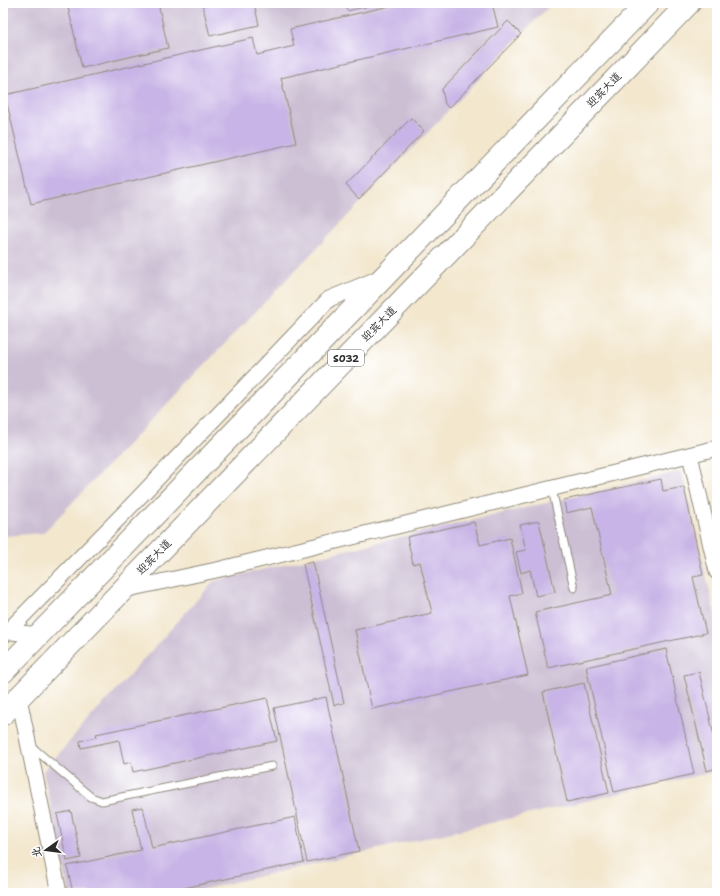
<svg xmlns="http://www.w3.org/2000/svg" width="720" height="896" font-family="'Shantell Sans','LXGW WenKai TC',sans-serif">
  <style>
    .industrial { fill: #ccbfd4 }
    .building { fill: #c8b4e6 }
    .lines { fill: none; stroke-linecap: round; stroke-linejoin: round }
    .lane-casing { stroke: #8f897c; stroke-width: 9 }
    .street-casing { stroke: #8f897c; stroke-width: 17 }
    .primary-casing { stroke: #8f897c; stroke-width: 24 }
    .lane { stroke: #fff; stroke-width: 7 }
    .street { stroke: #fff; stroke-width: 15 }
    .primary { stroke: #fff; stroke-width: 22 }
    .labels { text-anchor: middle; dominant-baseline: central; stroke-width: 4; stroke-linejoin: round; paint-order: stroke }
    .shield { fill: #fff; stroke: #6b6b6b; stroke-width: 1 }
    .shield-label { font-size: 10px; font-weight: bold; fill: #2b2b2b }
    .street-label { font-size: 11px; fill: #2b2b2b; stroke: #fff }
  </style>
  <rect width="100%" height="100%" fill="#fff"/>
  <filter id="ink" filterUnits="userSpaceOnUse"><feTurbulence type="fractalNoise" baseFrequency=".025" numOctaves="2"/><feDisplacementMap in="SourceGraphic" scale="8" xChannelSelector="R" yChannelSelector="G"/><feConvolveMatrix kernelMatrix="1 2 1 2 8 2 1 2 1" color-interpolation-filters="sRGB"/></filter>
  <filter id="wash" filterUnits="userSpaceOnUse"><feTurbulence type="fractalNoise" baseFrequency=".012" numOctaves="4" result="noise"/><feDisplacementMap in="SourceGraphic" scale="16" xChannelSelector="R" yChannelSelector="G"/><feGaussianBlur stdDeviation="0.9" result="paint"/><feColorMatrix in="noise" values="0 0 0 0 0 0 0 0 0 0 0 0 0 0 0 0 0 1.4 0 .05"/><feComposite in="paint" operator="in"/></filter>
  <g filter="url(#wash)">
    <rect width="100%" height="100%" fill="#f3e7ce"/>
    <path class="industrial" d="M 3,3 L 552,3 L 43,533 L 3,536 Z
      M 682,471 L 717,623 L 717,771 L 186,893 L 69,893 L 43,771 L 214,581 Z"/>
    <g id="blocks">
      <path class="building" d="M 67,3 L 158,3 L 168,48 L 82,68 Z
        M 202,3 L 254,3 L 259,25 L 210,36 Z
        M 345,3 L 378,3 L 378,4 L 347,11 Z
        M 402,3 L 492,3 L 498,27 L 281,78 L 296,143 L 31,204 L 5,95 L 253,38 L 257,55 L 294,46 L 290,29 Z
        M 508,21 L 521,34 L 449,108 L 445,104 L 442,89 Z
        M 411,118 L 424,131 L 359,199 L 346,185 Z
        M 661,479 L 663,491 L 684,487 L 703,575 L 693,577 L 706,633 L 548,668 L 535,612 L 612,595 L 592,507 L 566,513 L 564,500 Z
        M 539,521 L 555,592 L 536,596 L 530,570 L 521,573 L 516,552 L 526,550 L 520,525 Z
        M 474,522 L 480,545 L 510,538 L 522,593 L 510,596 L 528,675 L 372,709 L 355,630 L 432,613 L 420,562 L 413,564 L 407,537 Z
        M 313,562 L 344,703 L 334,705 L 303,564 Z
        M 666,649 L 694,774 L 614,792 L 586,667 Z
        M 699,672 L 717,748 L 717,768 L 707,771 L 684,675 Z
        M 584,683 L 609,793 L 567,802 L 543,692 Z
        M 326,697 L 359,851 L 307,862 L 274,708 Z
        M 267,698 L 277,741 L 133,772 L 131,762 L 124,764 L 119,740 L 81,748 L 80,741 L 97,737 L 96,734 Z
        M 143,807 L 152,848 L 295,817 L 304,862 L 161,893 L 73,893 L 67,866 L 141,850 L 132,809 Z
        M 71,811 L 81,858 L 67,861 L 57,814 Z"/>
    </g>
  </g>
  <g filter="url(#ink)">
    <use href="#blocks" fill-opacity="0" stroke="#8f897c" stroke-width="1"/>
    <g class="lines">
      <g class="lane-casing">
        <path id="lane" d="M 552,489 L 574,588
          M 32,747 L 91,797 L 102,801 L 272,766"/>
      </g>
      <g class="street-casing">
        <path id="street" d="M 690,455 L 717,572
          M 123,590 L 221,569 L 717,448
          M 3,631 L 39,635
          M 3,636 L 126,511 L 329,299 L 377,279
          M 19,698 L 59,893"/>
      </g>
      <g class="primary-casing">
        <path id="primary" d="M 3,672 L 648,3
          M 3,714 L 689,3"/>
      </g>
      <use href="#lane" class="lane"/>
      <use href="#street" class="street"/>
      <use href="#primary" class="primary"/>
    </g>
  </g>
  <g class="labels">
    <rect class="shield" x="328" y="350" width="36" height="16" rx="3"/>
    <g class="shield-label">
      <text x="346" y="358">S032</text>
    </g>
    <g class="street-label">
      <text transform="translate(604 90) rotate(-46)">迎宾大道</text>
      <text transform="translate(379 324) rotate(-46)">迎宾大道</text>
      <text transform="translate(154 557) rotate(-46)">迎宾大道</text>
    </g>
  </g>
  <rect width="720" height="896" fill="none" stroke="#fff" stroke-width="16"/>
  <g transform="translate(46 850) rotate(256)" stroke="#ffffff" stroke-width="3" paint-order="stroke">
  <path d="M0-3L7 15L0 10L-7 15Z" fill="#2b2b2b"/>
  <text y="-6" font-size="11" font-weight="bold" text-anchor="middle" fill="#2b2b2b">北</text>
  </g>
</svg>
